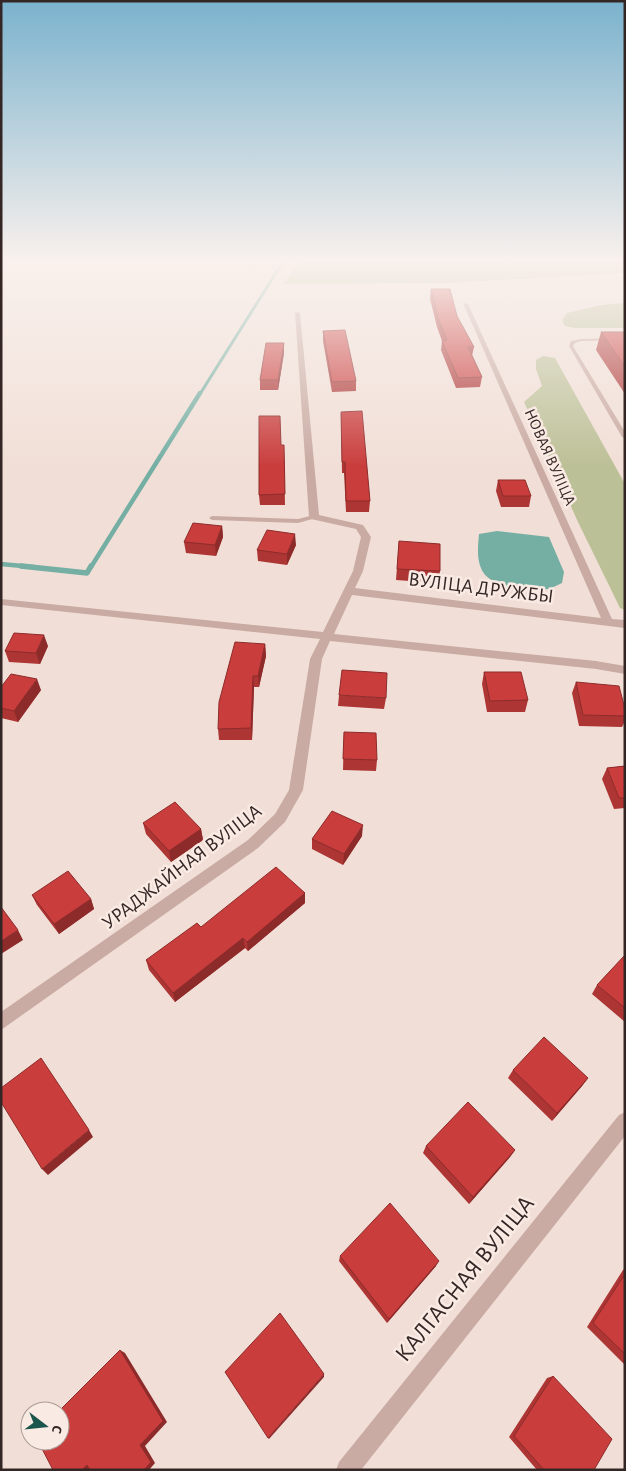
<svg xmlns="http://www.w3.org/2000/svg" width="626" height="1471" font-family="'Alegreya Sans',sans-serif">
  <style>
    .green { fill: #bcc097 }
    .water { fill: #75afa4 }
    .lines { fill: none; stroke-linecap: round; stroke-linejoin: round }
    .stream-far2 { stroke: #75afa4; stroke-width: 3 }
    .stream-far1 { stroke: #75afa4; stroke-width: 4.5 }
    .stream { stroke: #75afa4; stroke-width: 5.5 }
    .lane { fill: #c9aba3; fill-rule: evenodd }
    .street { fill: #c9aba3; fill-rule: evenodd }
    .wall { fill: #ad3534 }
    .shaded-wall { fill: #8d2b2b }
    .building { fill: #c93e3d; stroke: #8d2b2b }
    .labels { text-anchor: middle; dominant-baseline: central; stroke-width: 5; stroke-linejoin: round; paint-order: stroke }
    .far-street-label { font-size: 16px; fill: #342625; stroke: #f9eae3 }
    .street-label { font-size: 20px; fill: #342625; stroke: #f9eae3 }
    .near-street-label { font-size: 24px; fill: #342625; stroke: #f9eae3 }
  </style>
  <rect width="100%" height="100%" fill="#f1dfd7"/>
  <path class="green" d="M 301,260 L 625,260 L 625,273 L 451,283 L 283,284 Z
    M 625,303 L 625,328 L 575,328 L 565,326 L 562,321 L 567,313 L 602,305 Z
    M 543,356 L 555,358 L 625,484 L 625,610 L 620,608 L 578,522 L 524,402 L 542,386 L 536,369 L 536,360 Z"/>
  <path class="water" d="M 497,531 L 549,537 L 564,572 L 562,583 C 557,585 552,588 548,589 C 532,592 491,587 483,572 C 476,560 478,547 479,534 Z"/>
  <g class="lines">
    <path class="stream-far2" d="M 200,394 L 284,260"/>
    <path class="stream-far1" d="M 1,564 L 33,567
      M 91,567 L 200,393"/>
    <path class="stream" d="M 21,566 L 87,573 L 91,566"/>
    <path class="lane" d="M 625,338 L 625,340 L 581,341 L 575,343 L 573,346 L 625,432 L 625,438 L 622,437 L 569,346 L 571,341 L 581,339 Z
      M 314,515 L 316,516 L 316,518 L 298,523 L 212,520 L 209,518 L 212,516 L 298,519 Z"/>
    <path class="street" d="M 463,303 L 468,304 L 612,619 L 625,620 L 625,628 L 352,595 L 334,634 L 596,661 L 625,666 L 625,674 L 596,669 L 330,641 L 322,659 L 303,790 L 285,822 L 258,848 L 1,1030 L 1,1012 L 248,840 L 275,814 L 289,790 L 310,659 L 320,639 L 1,605 L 1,599 L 323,632 L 353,571 L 361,537 L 356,529 L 311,519 L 309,517 L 295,312 L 300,313 L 319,515 L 363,525 L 371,537 L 363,571 L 355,588 L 601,618 Z
      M 625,1112 L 625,1136 L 361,1470 L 336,1470 L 339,1462 L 619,1115 Z"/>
  </g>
  <path class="wall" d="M 431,289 L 474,347 L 472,356 L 482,377 L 480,387 L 456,388 L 441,350 L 442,341 L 437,327 L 430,299 Z
    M 323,331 L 356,381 L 356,391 L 332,392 L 323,341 Z
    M 601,332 L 625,332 L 625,394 L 596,350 Z
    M 284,343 L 284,353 L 278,390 L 260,390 L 260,380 Z
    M 341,412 L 370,501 L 369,512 L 346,512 L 344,473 L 342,473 Z
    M 281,445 L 284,445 L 285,505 L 260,505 L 259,495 Z
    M 498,480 L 531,496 L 529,507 L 501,507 L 496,491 Z
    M 222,526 L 223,537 L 216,556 L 186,553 L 184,542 Z
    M 399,541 L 440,571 L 438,583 L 396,580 Z
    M 296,545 L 287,565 L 258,561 L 257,550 Z
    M 265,644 L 266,656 L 259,687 L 254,687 L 252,740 L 219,740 L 218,729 Z
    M 48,646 L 40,664 L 9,662 L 5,651 Z
    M 484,672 L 528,700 L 525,712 L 487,712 L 482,684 Z
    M 576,682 L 625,709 L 625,721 L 622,727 L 579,726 L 572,693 Z
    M 1,687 L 41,690 L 18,722 L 1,718 Z
    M 339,695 L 386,698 L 384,709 L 338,706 Z
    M 344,732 L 377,760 L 376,771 L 343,770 Z
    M 625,766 L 625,808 L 614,809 L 602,779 L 607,768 Z
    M 143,823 L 201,829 L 203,840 L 171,862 L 146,834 Z
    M 362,836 L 343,865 L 312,849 L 312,839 Z
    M 305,893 L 305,903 L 248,951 L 245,948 L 175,1002 L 149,970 L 146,960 L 201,927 Z
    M 32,895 L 91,899 L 94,909 L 59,934 L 37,905 Z
    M 625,956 L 625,1022 L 592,994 L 597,985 Z
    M 513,1070 L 588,1078 L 582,1086 L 552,1121 L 508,1078 Z
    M 426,1146 L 515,1150 L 510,1157 L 469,1204 L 423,1153 Z
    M 340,1256 L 436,1266 L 387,1323 L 339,1261 Z
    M 625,1268 L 625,1365 L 587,1327 L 623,1270 Z
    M 553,1376 L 594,1470 L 537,1470 L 509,1437 L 547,1378 Z"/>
  <path class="shaded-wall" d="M 284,343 L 284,353 L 278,390 L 278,380 Z
    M 222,526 L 223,537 L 216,556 L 215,545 Z
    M 295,534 L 296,545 L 287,565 L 287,554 Z
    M 44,635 L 48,646 L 40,664 L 36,653 Z
    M 265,644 L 266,656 L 259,687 L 258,676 Z
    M 253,676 L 254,687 L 252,740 L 251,728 Z
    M 37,679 L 41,690 L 18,722 L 14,711 Z
    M 363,825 L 362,836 L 343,865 L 344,854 Z
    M 201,829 L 203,840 L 171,862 L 169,851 Z
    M 305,893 L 305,903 L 248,951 L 247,942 Z
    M 91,899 L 94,909 L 59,934 L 54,924 Z
    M 18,930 L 23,940 L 1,954 L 1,941 Z
    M 243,938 L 245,948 L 175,1002 L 173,993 Z
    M 588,1078 L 582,1086 L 552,1121 L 557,1113 Z
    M 89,1130 L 93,1137 L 48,1175 L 42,1169 Z
    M 515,1150 L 510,1157 L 469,1204 L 473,1197 Z
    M 439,1261 L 436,1266 L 387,1323 L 389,1319 Z
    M 120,1350 L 125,1353 L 167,1422 L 145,1446 L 155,1463 L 149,1470 L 144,1470 Z
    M 324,1374 L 324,1377 L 269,1439 L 268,1438 Z
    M 87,1465 L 93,1465 L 89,1470 L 82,1470 Z"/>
  <path class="building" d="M 431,289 L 450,289 L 457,316 L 474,347 L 468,347 L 482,377 L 458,378 L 442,341 L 447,340 L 438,318 Z
    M 345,330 L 356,381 L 332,382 L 323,331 Z
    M 601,332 L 625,332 L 625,367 Z
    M 266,343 L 284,343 L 278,380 L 260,380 Z
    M 362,411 L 370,501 L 346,501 L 345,462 L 342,462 L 341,412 Z
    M 259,416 L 280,416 L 281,445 L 284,445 L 285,494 L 259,495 Z
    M 498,480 L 525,480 L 531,496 L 503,496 Z
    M 193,523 L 222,526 L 215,545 L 184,542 Z
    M 267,530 L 295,534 L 287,554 L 257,550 Z
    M 399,541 L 440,544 L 440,571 L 397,569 Z
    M 14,633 L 44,635 L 36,653 L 5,651 Z
    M 235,642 L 265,644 L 258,676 L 253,676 L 251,728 L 218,729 L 219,702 Z
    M 342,670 L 387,673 L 386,698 L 339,695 Z
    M 484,672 L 521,672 L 528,700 L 490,701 Z
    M 11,674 L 37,679 L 14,711 L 1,708 L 1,687 Z
    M 576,682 L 619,686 L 625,709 L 625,716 L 583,715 Z
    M 344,732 L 376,733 L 377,760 L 343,759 Z
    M 625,766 L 625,798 L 619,798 L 607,768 Z
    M 175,802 L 201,829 L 169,851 L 143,823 Z
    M 332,811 L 363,825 L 344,854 L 312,839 Z
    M 276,867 L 305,893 L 247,942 L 243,938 L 173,993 L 146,960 L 197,923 L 201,927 Z
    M 68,871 L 91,899 L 54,924 L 32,895 Z
    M 1,907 L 18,930 L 1,941 Z
    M 624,956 L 625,956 L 625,1008 L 597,985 Z
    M 544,1037 L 588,1078 L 557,1113 L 513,1070 Z
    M 41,1058 L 89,1130 L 42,1169 L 1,1102 L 1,1088 Z
    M 468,1102 L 515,1150 L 473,1197 L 426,1146 Z
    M 390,1203 L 439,1261 L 389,1319 L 340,1256 Z
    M 625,1274 L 625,1354 L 593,1323 Z
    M 280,1313 L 324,1374 L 268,1438 L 225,1372 Z
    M 120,1350 L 163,1421 L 140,1445 L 151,1462 L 144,1470 L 90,1470 L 87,1465 L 82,1470 L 53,1470 L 38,1441 L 60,1441 L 60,1411 L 59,1411 Z
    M 553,1376 L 612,1439 L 594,1470 L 544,1470 L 514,1436 Z"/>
  <linearGradient id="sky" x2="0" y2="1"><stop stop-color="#7ab2cd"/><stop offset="0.56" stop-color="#f9f1ed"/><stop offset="1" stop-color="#f9f1ed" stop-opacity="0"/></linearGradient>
  <rect width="626" height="466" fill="url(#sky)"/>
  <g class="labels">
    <g class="far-street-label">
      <text transform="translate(550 457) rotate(66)">НОВАЯ ВУЛІЦА</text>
    </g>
    <g class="street-label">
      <text transform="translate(481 588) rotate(7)">ВУЛІЦА ДРУЖБЫ</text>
      <text transform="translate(182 867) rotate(-37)">УРАДЖАЙНАЯ ВУЛІЦА</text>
    </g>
    <g class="near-street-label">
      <text transform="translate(465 1279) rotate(-51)">КАЛГАСНАЯ ВУЛІЦА</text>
    </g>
  </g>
  <rect width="626" height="1471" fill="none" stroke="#342625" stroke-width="5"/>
  <g transform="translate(45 1426) rotate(106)"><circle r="24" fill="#f9eae3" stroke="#aa9c97"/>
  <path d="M0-4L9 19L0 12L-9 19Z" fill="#1a564c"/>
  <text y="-8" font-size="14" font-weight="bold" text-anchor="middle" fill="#342625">С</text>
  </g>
</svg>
